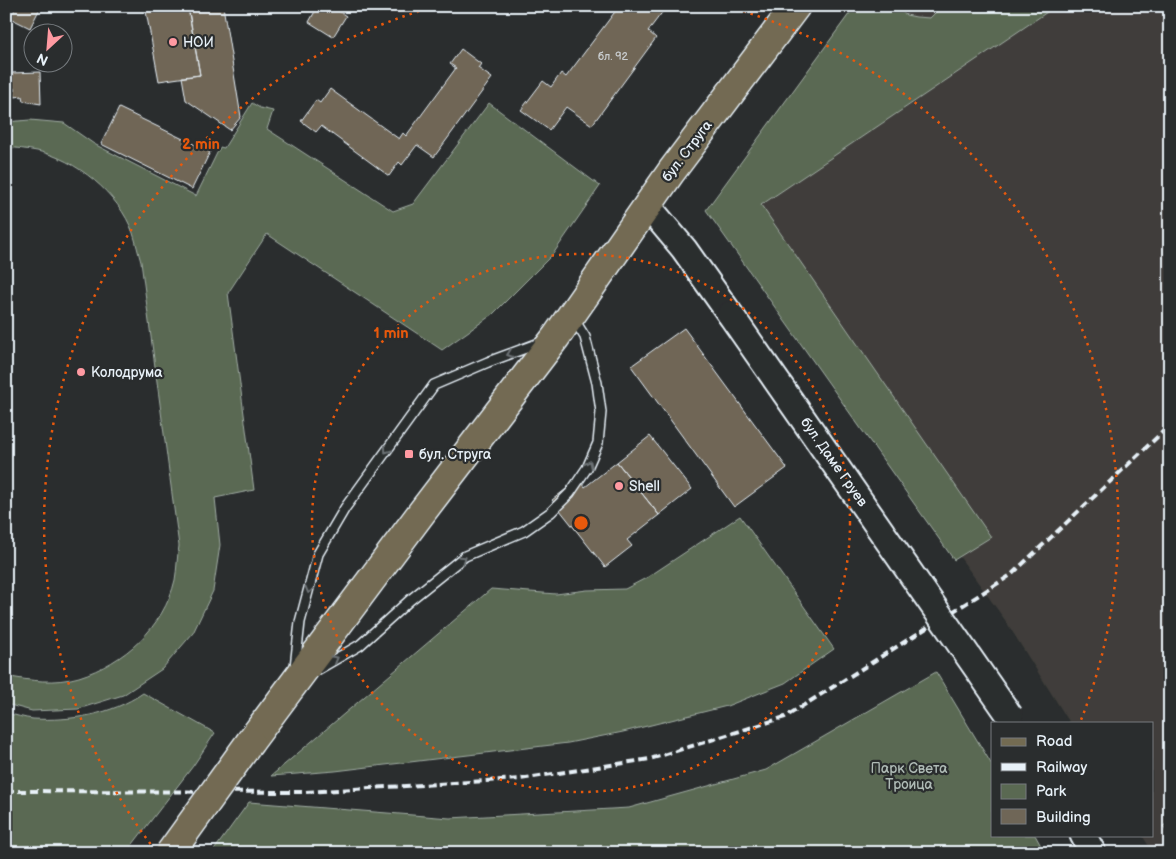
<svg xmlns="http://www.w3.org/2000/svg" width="1176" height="859" font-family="'Balsamiq Sans',sans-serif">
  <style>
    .built { fill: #3f3e3a }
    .green { fill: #5a6952; stroke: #a1ada5 }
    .building { fill: #6f6657; stroke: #e8f1f8 }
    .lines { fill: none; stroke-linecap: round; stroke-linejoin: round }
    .service-casing { stroke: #e8f1f8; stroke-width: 12 }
    .secondary-casing { stroke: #e8f1f8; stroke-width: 29 }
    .primary-casing { stroke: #e8f1f8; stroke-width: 31 }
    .service { stroke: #2a2d2e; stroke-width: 9 }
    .secondary { stroke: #2a2d2e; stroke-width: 25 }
    .primary { stroke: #736b52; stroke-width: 28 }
    .rail { stroke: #e8f1f8; stroke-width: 4; stroke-dasharray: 8 4; stroke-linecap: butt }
    .secondary-bridge-casing { stroke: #e8f1f8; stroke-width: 29; stroke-linecap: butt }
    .primary-bridge-casing { stroke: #e8f1f8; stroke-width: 31; stroke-linecap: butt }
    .secondary-bridge { stroke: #2a2d2e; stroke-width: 25 }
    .primary-bridge { stroke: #736b52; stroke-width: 28 }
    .oneway { stroke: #6c7275 }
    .ring { fill: none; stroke: #e8590c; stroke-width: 2.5; stroke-dasharray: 2.5 5 }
    .poi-dot { fill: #ff9aa2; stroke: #2a2d2e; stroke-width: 2 }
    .labels { text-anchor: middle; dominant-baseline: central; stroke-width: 4.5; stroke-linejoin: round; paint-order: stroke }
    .number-label { font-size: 11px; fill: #caced0 }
    .poi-label { font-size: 14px; fill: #e8f1f8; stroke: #2a2d2e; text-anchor: start }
    .street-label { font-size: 14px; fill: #e8f1f8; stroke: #2a2d2e }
    .park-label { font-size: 14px; fill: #afbbb6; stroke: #2a2d2e }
    .centre { fill: #e8590c; stroke: #2a2d2e; stroke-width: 2.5 }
    .ring-label { font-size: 15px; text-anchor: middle; font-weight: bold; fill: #e8590c; stroke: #2a2d2e; stroke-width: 4.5; stroke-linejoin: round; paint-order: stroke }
  </style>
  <rect width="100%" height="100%" fill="#2a2d2e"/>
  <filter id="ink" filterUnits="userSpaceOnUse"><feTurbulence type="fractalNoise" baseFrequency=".02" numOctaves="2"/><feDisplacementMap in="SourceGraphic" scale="10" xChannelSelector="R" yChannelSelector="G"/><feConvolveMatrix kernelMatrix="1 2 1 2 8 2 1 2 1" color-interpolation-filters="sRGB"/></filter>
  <g filter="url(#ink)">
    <path class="built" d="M 854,6 L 1170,6 L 1170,853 L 1153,853 L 1142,835 L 1152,835 L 1152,723 L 1070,723 L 1005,620 L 708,207 Z"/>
    <path class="green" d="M 855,6 L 894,6 L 906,15 L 916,17 L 930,18 L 942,6 L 1056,6 L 761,205 L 991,537 L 954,560 L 706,210 Z
      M 252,103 L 260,108 L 273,111 L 267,129 L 393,211 L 413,204 L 489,103 L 600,186 L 553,254 L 493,314 L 442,350 L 267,234 L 228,293 L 254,490 L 215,498 L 220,545 L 213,591 L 193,633 L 162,669 L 123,695 L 78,709 L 32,711 L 6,704 L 6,676 C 30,681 55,684 79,677 C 124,663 164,627 175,580 C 177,569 177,557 179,546 L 141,262 C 138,252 136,242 133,233 C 119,194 76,159 37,151 C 27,149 16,148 6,147 L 6,122 L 30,120 L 64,123 L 94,144 L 196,196 L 220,147 L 224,148 Z
      M 740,516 L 834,649 L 785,683 L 727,706 L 623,732 L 568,743 L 335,771 L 271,776 L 491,589 L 556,594 L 587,590 L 625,589 L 648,577 Z
      M 936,672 L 992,765 L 992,835 L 1035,835 L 1045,853 L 212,853 L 249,802 L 450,818 L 629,808 L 766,770 Z
      M 143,693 L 215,733 L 193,766 L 126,853 L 6,853 L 6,713 C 15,715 24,718 33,719 C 71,721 111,715 143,693 Z"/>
    <path class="building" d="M 16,6 L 41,6 L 30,28 L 10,18 Z
      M 145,6 L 188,6 L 200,75 L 159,81 Z
      M 202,6 L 223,6 L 241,117 L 230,130 L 186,100 L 182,77 L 200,75 L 188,8 Z
      M 318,6 L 331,6 L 346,16 L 333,37 L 309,22 Z
      M 614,6 L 667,6 L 648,31 L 656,38 L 592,125 L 566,107 L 549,130 L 521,110 L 543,81 L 551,87 L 561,73 L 566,77 L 617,9 Z
      M 461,49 L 481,64 L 478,68 L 492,78 L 434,157 L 417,145 L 402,165 L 399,162 L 389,176 L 321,126 L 316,132 L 301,121 L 316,100 L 320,103 L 330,89 L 399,139 L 403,133 L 406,136 L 456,68 L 450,64 Z
      M 40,72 L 41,104 L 23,101 L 22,96 L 15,97 L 14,88 L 11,88 L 12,73 Z
      M 119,108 L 210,152 L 192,189 L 101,144 Z
      M 684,328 L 787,468 L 734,507 L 631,366 Z
      M 650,436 L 692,489 L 659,515 L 617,462 Z
      M 617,462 L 659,515 L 627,540 L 632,546 L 605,567 L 552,500 L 579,479 L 585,487 Z
      M 1170,822 L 1170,837 L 1163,826 Z"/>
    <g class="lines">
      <g class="service-casing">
        <path id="service" d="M 295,667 L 300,622 L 318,554 L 345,508 L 434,385 L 488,362 L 542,342
          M 315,671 L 360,645 L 410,600 L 465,556 L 524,531 L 551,512 L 570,493 L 587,468 L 598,443 L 601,412 L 597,383 L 585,337 L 573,318"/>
      </g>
      <g class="secondary-casing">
        <path id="secondary" d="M 647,205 L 684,249 L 730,314
          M 1083,835 L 1093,853"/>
      </g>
      <g class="primary-casing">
        <path id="primary" d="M 250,742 L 422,512 L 556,337 L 671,172 L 796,6"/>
      </g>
      <use href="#service" class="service"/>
      <use href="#secondary" class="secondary"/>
      <use href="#primary" class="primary"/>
      <path class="rail" d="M 6,791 L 305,792 L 520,779 L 650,759 L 785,717 L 1011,575 L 1170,425"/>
      <g class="secondary-bridge-casing">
        <path id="secondary-bridge" d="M 730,314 L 1010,716"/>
      </g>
      <g class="primary-bridge-casing">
        <path id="primary-bridge" d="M 170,853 L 250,742"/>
      </g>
      <use href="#secondary-bridge" class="secondary-bridge"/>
      <use href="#primary-bridge" class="primary-bridge"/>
    </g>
    <defs><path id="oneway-chevron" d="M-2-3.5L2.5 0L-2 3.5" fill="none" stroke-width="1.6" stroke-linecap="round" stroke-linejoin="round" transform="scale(1.25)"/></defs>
    <g class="oneway">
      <use href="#oneway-chevron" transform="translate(510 354) rotate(160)"/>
      <use href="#oneway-chevron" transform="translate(387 450) rotate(126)"/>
      <use href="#oneway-chevron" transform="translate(589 464) rotate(-64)"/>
      <use href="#oneway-chevron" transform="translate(463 559) rotate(-33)"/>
      <use href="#oneway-chevron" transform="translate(309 590) rotate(105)"/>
      <use href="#oneway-chevron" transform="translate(335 659) rotate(-30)"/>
    </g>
  </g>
  <g class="ring">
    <circle cx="581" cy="523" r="269"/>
    <path d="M155 850A537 537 0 0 1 433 7M729 7A537 537 0 0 1 1081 720"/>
  </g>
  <g class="poi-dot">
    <circle cx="173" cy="42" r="5"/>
    <circle cx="81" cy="372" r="5"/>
    <rect x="404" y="449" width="10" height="10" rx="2.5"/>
    <circle cx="619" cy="486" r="5"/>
  </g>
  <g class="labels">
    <g class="number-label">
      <text x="613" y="56">бл. 92</text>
    </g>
    <g class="poi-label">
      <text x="183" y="42">НОИ</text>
      <text x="91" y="372">Колодрума</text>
      <text x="419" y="454">бул. Струга</text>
      <text x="629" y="486">Shell</text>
    </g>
    <g class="street-label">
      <text transform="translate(687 151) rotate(-53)">бул. Струга</text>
      <text transform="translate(834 462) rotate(55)">бул. Даме Груев</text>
    </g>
    <g class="park-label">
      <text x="909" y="768">Парк Света<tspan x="909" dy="16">Троица</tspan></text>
    </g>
  </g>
  <circle cx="581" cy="523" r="8" class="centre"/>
  <g class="ring-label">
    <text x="201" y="149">2 min</text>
    <text x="391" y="338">1 min</text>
  </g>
  <rect width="1176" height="859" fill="none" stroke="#2a2d2e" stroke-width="25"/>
  <rect x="12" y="12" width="1151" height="834" fill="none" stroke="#e8f1f8" stroke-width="2" filter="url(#ink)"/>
  <rect x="991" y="722" width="162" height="115" fill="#2a2d2e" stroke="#767b7f"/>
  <rect x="1001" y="738" width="25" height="8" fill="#736b52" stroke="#767b7f"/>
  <text x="1036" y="746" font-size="15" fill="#e8f1f8">Road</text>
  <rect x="1001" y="763" width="25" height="8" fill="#e8f1f8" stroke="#767b7f"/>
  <text x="1036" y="772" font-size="15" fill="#e8f1f8">Railway</text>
  <rect x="1001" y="784" width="25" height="15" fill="#5a6952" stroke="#767b7f"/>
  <text x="1036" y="796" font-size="15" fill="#e8f1f8">Park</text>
  <rect x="1001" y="809" width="25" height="15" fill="#6f6657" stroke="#767b7f"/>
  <text x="1036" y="822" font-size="15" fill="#e8f1f8">Building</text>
  <g transform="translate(48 48) rotate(206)"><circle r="24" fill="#2a2d2e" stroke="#767b7f"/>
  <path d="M0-4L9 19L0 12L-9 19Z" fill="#ff9aa2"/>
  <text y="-8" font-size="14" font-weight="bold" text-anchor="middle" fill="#e8f1f8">N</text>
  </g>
</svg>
